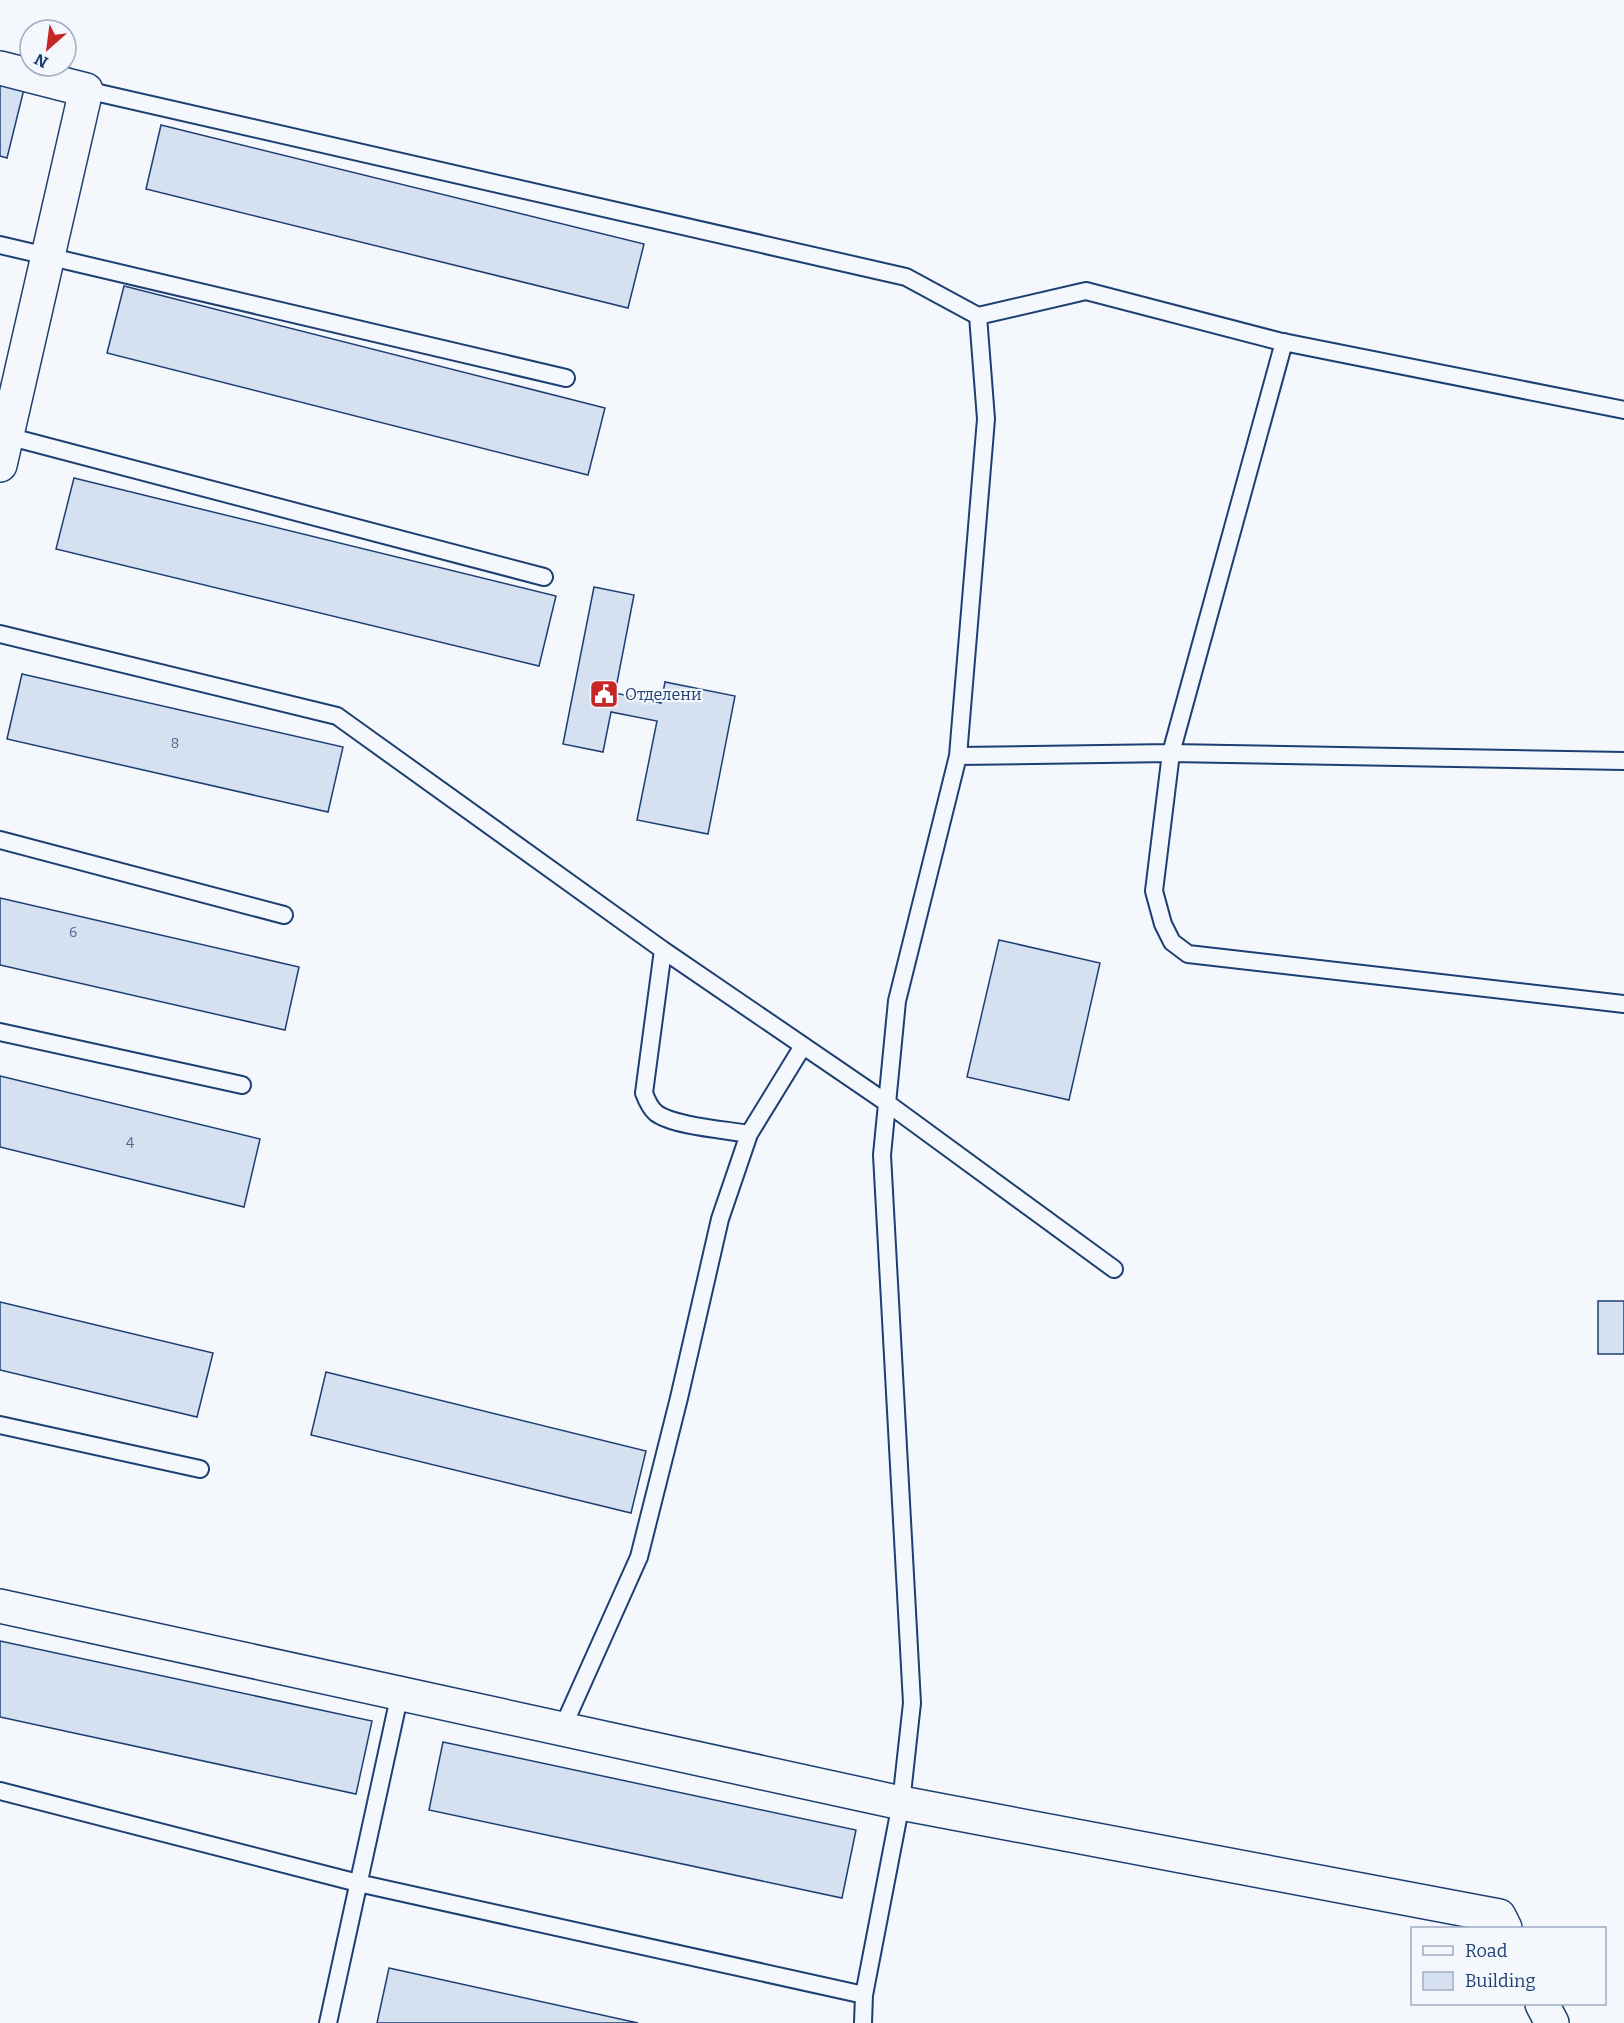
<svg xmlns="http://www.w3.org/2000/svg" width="1624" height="2023" font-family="Bitter,serif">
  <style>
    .building { fill: #d5e0f0; stroke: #1d3f73; stroke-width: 1.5 }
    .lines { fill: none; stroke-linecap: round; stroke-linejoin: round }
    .lane-casing { stroke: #1d3f73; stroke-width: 20 }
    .street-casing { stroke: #1d3f73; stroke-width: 36 }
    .lane { stroke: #f4f7fb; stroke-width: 16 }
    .street { stroke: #f4f7fb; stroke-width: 33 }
    .labels { text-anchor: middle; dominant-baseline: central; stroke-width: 4.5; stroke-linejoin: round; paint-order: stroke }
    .number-label { font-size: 14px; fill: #4b6792 }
    .poi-label { font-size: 16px; fill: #1d3f73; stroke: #f4f7fb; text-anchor: start }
  </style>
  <rect width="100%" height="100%" fill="#f4f7fb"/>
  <path class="building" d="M 0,83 L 24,89 L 7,158 L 0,156 Z
    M 161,125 L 644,244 L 628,308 L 146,189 Z
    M 124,286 L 605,408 L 588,475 L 107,353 Z
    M 74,478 L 556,596 L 539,666 L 56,549 Z
    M 594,587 L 634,595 L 615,693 L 661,703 L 665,682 L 735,696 L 708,834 L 637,820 L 657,721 L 611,712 L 603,752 L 563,744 Z
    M 22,674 L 343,747 L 328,812 L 7,739 Z
    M 0,898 L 299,967 L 285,1030 L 0,965 Z
    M 999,940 L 1100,963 L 1069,1100 L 967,1077 Z
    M 0,1076 L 260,1139 L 244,1207 L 0,1147 Z
    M 1598,1301 L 1624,1301 L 1624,1354 L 1598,1354 Z
    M 0,1302 L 213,1353 L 197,1417 L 0,1370 Z
    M 326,1372 L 646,1451 L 631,1513 L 311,1435 Z
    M 0,1641 L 372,1721 L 356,1794 L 0,1717 Z
    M 443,1742 L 856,1830 L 842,1898 L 429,1810 Z
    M 389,1968 L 638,2023 L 377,2023 Z"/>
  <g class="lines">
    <g class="lane-casing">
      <path id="lane" d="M 86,90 L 906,277 L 978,316 L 986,419 L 958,756
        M 0,245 L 566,378
        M 978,316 L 1086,291 L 1278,341 L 1624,410
        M 1284,342 L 1171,753 L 1154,891 L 1163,924 L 1172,942 L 1188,954 L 1624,1004
        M 7,436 L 544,577
        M 0,634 L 337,716 L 663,950 L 887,1103 L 1114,1269
        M 0,840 L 284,915
        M 663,950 L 644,1093 C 647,1101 650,1108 656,1113 C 673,1126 727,1130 749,1134
        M 0,1032 L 242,1085
        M 0,1425 L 200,1469
        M 562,1729 L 639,1557 L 679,1398 L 720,1219 L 749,1134 L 803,1046
        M 0,1791 L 358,1883 L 864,1995
        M 328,2023 L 400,1693
        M 863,2023 L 864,1995 L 901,1803 L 912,1703 L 882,1155 L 897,1001 L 958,756 L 1171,753 L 1624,761"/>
    </g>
    <g class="street-casing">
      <path id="street" d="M 0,68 L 86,90 L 0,465
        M 0,1606 L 901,1803 L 1499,1916 L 1505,1928
        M 1542,2004 L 1552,2023"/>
    </g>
    <use href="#lane" class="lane"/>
    <use href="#street" class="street"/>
  </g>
  <defs>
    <g id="civic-square" transform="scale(1.5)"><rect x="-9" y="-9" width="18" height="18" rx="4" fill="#c62828" stroke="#f4f7fb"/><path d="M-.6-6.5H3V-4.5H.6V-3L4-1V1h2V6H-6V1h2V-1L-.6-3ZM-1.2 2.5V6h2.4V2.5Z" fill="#fff"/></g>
  </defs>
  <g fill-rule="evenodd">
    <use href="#civic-square" x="604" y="694"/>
  </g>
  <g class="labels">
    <g class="number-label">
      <text x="175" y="743">8</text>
      <text x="73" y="932">6</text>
      <text x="130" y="1143">4</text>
    </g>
    <g class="poi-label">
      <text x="625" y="694">Отделени</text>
    </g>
  </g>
  <rect x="1411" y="1927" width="195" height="78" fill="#f4f7fb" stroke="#9eadc5" stroke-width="1.5"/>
  <rect x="1423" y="1946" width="30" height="9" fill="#f4f7fb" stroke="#9eadc5" stroke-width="1.5"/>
  <text x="1465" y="1957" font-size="18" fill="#1d3f73">Road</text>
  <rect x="1423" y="1972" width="30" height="18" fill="#d5e0f0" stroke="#9eadc5" stroke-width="1.5"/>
  <text x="1465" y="1987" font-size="18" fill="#1d3f73">Building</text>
  <g transform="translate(48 48) rotate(208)"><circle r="28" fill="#f4f7fb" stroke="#9eadc5" stroke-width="1.5"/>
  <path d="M0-4.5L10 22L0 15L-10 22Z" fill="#c62828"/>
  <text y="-9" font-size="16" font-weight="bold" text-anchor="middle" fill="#1d3f73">N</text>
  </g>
</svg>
